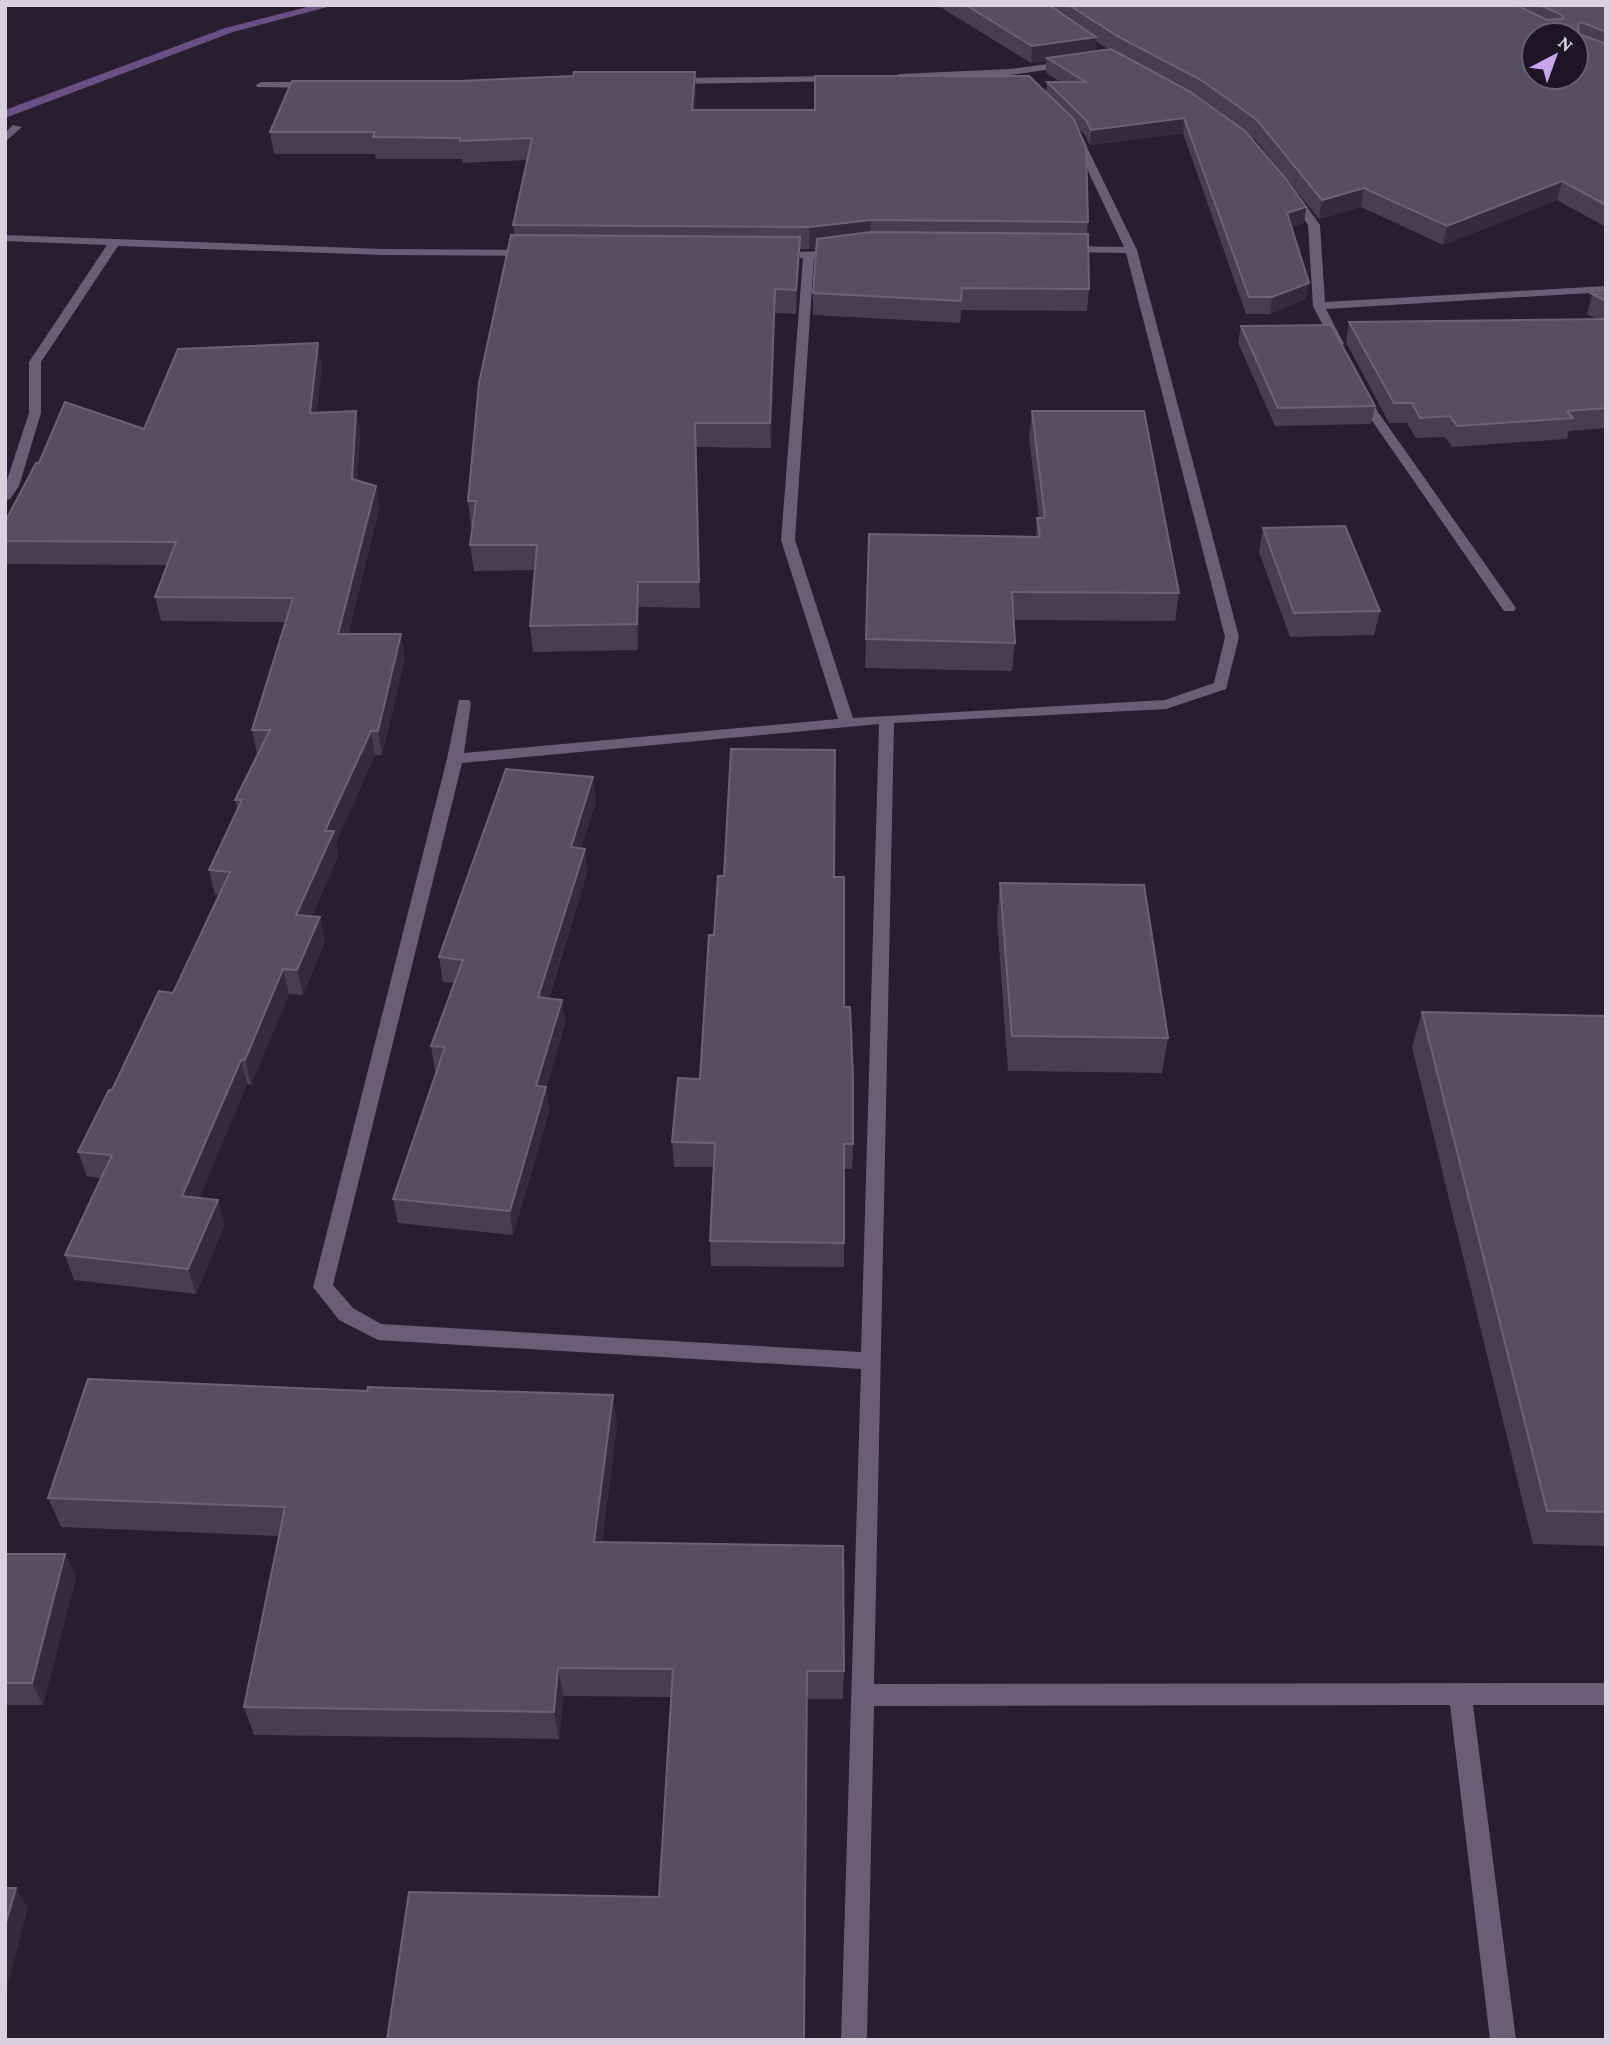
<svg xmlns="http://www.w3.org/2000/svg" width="1611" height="2045" font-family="'Crimson Pro',serif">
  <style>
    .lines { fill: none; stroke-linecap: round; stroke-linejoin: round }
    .stream { fill: #6a4f85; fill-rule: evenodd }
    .minor { fill: #695e76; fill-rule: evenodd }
    .wall { fill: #473e52; fill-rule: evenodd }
    .shaded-wall { fill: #342b3e }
    .building { fill: #564e61; stroke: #6a6374; stroke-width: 2; fill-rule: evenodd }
  </style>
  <rect width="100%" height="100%" fill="#271e30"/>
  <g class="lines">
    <path class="stream" d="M 315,5 L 335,5 L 233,32 L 5,118 L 5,110 L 225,28 Z"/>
    <path class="minor" d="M 1069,61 L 1074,64 L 1072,66 L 1010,75 L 899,80 L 894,77 L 899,74 L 1010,69 Z
      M 839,76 L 843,77 L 843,81 L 675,84 L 670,81 L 675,78 Z
      M 261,82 L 314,82 L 319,85 L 314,88 L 257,87 L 256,85 Z
      M 13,125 L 22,127 L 5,142 L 5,133 Z
      M 1076,132 L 1081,135 L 1137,250 L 1239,637 L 1226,689 L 1166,709 L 894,723 L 874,1684 L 1606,1683 L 1606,1705 L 1473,1705 L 1516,2040 L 1490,2040 L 1450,1705 L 874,1706 L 867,2040 L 841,2040 L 861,1369 L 378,1340 L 339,1320 L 313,1287 L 447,759 L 459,700 L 469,700 L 471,703 L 464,753 L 838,719 L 781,540 L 803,258 L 777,258 L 773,257 L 773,253 L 820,251 L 826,254 L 814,258 L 795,540 L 853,718 L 1165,700 L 1214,683 L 1225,637 L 1126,253 L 1065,252 L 1059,249 L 1065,246 L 1124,247 L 1071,135 ZM 879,724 L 861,1352 L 381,1324 L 353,1308 L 333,1285 L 462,763 Z
      M 1289,193 L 1297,193 L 1320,225 L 1325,302 L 1606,286 L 1606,292 L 1326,309 L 1344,344 L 1334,347 L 1313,306 L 1308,225 L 1288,195 Z
      M 5,235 L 383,249 L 529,250 L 535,253 L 529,256 L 383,255 L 118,246 L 41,362 L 41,413 L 19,486 L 10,499 L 5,500 L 5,486 L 29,413 L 29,362 L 107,245 L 5,241 Z
      M 1363,390 L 1367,391 L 1378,412 L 1516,608 L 1514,611 L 1504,611 L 1366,412 L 1357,394 Z"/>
  </g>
  <path class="wall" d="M 937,5 L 1606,5 L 1606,227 L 1557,200 L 1443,245 L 1361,207 L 1319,219 L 1255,139 L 1247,134 L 1306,207 L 1304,223 L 1291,227 L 1306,299 L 1270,314 L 1246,314 L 1183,133 L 1090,145 L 1085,135 L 1077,128 L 1088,222 L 1087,234 L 1089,289 L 1087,311 L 961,310 L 960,323 L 813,315 L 813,293 L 816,249 L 800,249 L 796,314 L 775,313 L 771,448 L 696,447 L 700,608 L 639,607 L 638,650 L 533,652 L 530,626 L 535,570 L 474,571 L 470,545 L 473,527 L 471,527 L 468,501 L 514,235 L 513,225 L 527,160 L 463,163 L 462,159 L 376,159 L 375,154 L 274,154 L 270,132 L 696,93 L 695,110 L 815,110 L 1046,93 L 1047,82 L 1061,82 L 1046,73 L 1046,61 L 1031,63 ZM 1096,41 L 1108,49 L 1095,51 Z
    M 1606,293 L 1606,428 L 1569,431 L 1567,439 L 1452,447 L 1445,437 L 1416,438 L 1407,423 L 1389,423 L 1346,342 L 1349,322 L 1597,319 L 1587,314 L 1592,294 Z
    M 1241,326 L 1375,406 L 1371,424 L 1275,426 L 1238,343 Z
    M 322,365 L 316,413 L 356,411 L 360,433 L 357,481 L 376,486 L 379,509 L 348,634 L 405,658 L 382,755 L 375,755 L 336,842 L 338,856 L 312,916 L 325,941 L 303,995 L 289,994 L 251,1085 L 247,1084 L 199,1198 L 225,1224 L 196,1294 L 74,1280 L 65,1255 L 101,1178 L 87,1176 L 78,1152 L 112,1090 L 173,993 L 219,895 L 215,895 L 209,870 L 238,810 L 235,800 L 257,754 L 252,730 L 286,622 L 161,621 L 155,597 L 167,565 L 5,564 L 5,522 L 39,463 L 144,429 Z
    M 1032,411 L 1179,593 L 1175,621 L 1013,620 L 1015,643 L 1012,671 L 865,668 L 869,534 L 1036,537 L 1037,518 L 1039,518 L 1029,438 Z
    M 1263,528 L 1380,611 L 1374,635 L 1290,637 L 1259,552 Z
    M 593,777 L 596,802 L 581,848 L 585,849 L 587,873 L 549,998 L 562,1000 L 565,1024 L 546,1088 L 549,1112 L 513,1235 L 398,1223 L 393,1199 L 437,1071 L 435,1071 L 431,1046 L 454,983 L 443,982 L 439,957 Z
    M 724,876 L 834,877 L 853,1144 L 852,1169 L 844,1169 L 844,1267 L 711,1266 L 710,1241 L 713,1167 L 674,1167 L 672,1142 L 700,1079 L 714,935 Z
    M 1000,883 L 1168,1038 L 1162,1073 L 1008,1071 L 997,918 Z
    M 1422,1012 L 1606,1016 L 1606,1546 L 1533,1544 L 1412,1047 Z
    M 367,1391 L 613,1395 L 617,1425 L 602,1542 L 844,1671 L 843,1699 L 807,1699 L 659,1897 L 671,1697 L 563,1696 L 559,1739 L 254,1735 L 244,1707 L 279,1536 L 61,1527 L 48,1498 Z
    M 5,1554 L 65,1554 L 76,1577 L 43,1705 L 5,1705 Z"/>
  <path class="shaded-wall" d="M 1096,37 L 1095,54 L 1047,58 L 1046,61 L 1031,63 L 1032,46 Z
    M 695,72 L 696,93 L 693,131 L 692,110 Z
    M 1184,118 L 1183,133 L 1090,145 L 1091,130 Z
    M 1562,181 L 1557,200 L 1443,245 L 1447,226 Z
    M 1364,188 L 1361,207 L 1319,219 L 1322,200 Z
    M 1306,207 L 1304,223 L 1285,229 L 1287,213 Z
    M 871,220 L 870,242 L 809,249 L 809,227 Z
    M 800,237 L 800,261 L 796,314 L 796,290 Z
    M 1309,283 L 1306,299 L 1270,314 L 1272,297 Z
    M 775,289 L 775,313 L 771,448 L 770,423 Z
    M 318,343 L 322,365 L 314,436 L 310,413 Z
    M 356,411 L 360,433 L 356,502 L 352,479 Z
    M 376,486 L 379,509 L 342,657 L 338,634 Z
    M 638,582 L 639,607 L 638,650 L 637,624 Z
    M 401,634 L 405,658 L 382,755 L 378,731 Z
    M 371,731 L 375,755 L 336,842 L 338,856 L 302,939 L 296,915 L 325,831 Z
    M 593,777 L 596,802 L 573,872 L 571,847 Z
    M 585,849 L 587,873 L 541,1022 L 538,997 Z
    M 320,917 L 325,941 L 303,995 L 297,970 Z
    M 283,969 L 289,994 L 251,1085 L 245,1060 Z
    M 562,1000 L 565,1024 L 546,1088 L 549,1112 L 513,1235 L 510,1211 L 536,1086 Z
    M 241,1060 L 247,1084 L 190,1221 L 182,1196 Z
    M 218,1200 L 225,1224 L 196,1294 L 188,1269 Z
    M 613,1395 L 617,1425 L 598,1571 L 594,1542 Z
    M 65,1554 L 76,1577 L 43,1705 L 32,1683 Z
    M 558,1668 L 563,1696 L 559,1739 L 554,1712 Z
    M 16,1888 L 28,1908 L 5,1995 L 5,1926 Z"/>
  <path class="building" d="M 966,5 L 1049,5 L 1096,37 L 1032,46 Z
    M 1069,5 L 1516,5 L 1547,20 L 1563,19 L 1562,15 L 1540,5 L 1606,5 L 1606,32 L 1581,22 L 1578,24 L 1579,34 L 1606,44 L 1606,205 L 1562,181 L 1447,226 L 1364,188 L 1322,200 L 1257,120 L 1201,80 L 1117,36 ZM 1534,35 L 1576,35 L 1576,77 L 1534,77 Z
    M 1111,49 L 1189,91 L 1245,131 L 1286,179 L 1306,207 L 1287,213 L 1309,283 L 1272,297 L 1249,297 L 1184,118 L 1091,130 L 1086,120 L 1047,82 L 1086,82 L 1047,58 Z
    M 574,72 L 695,72 L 692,110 L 815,110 L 815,76 L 1029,76 L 1073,118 L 1086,147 L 1088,222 L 871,220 L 809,227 L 513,225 L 532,138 L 460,141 L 460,138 L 373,137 L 375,132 L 270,132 L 292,81 L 459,81 L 573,76 Z
    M 871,232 L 1088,234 L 1089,289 L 962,288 L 961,301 L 813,293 L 817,239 Z
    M 511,235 L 800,237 L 796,290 L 775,289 L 770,423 L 695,423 L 699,582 L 638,582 L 637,624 L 530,626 L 537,545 L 470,545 L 476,501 L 468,501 L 479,383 Z
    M 1606,293 L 1606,301 L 1592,294 Z
    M 1606,319 L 1606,408 L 1567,411 L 1573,418 L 1457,426 L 1450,416 L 1420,418 L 1412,403 L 1394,403 L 1349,322 Z
    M 1331,325 L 1375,406 L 1278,408 L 1241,326 Z
    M 318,343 L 310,413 L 356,411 L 352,479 L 376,486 L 338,634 L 401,634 L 378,731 L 371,731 L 325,831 L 334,831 L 296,915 L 320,917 L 297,970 L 283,969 L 245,1060 L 241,1060 L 182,1196 L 218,1200 L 188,1269 L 65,1255 L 112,1155 L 78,1152 L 109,1090 L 112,1090 L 159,991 L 173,993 L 230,872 L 209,870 L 242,800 L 235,800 L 270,730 L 252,730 L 293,598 L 155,597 L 176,542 L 5,541 L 5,522 L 36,463 L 39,463 L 65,402 L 144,429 L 178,349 Z
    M 1032,411 L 1144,411 L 1179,593 L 1012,592 L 1015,643 L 866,639 L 869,534 L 1040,537 L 1037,518 L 1045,518 Z
    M 1345,526 L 1380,611 L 1294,613 L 1263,528 Z
    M 731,749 L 835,750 L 834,877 L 844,877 L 844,1007 L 850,1007 L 853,1080 L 853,1144 L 844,1144 L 844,1243 L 710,1241 L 715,1143 L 672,1142 L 678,1078 L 700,1079 L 709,935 L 714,935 L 718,876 L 724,876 Z
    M 506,769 L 593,777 L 571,847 L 585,849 L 538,997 L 562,1000 L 536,1086 L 546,1087 L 510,1211 L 393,1199 L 445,1047 L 431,1046 L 463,960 L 439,957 Z
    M 1000,883 L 1144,885 L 1168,1038 L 1012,1036 Z
    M 1422,1012 L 1606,1016 L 1606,1512 L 1547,1511 Z
    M 88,1379 L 367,1391 L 368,1387 L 613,1395 L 594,1542 L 843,1546 L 844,1671 L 807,1671 L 804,2040 L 387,2040 L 409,1892 L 659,1897 L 673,1669 L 558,1668 L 554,1712 L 244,1707 L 285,1507 L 48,1498 Z
    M 5,1554 L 65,1554 L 32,1683 L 5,1683 Z
    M 5,1888 L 16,1888 L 5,1926 Z"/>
  <rect width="1611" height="2045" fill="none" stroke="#d7d2de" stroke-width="14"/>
  <g transform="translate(1555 56) rotate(41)"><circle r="33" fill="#1d1526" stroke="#676170" stroke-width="2"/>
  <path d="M0-5L12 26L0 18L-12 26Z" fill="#c8a5ef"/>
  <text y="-10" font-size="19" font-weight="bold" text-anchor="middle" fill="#d7d2de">N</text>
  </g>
</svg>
